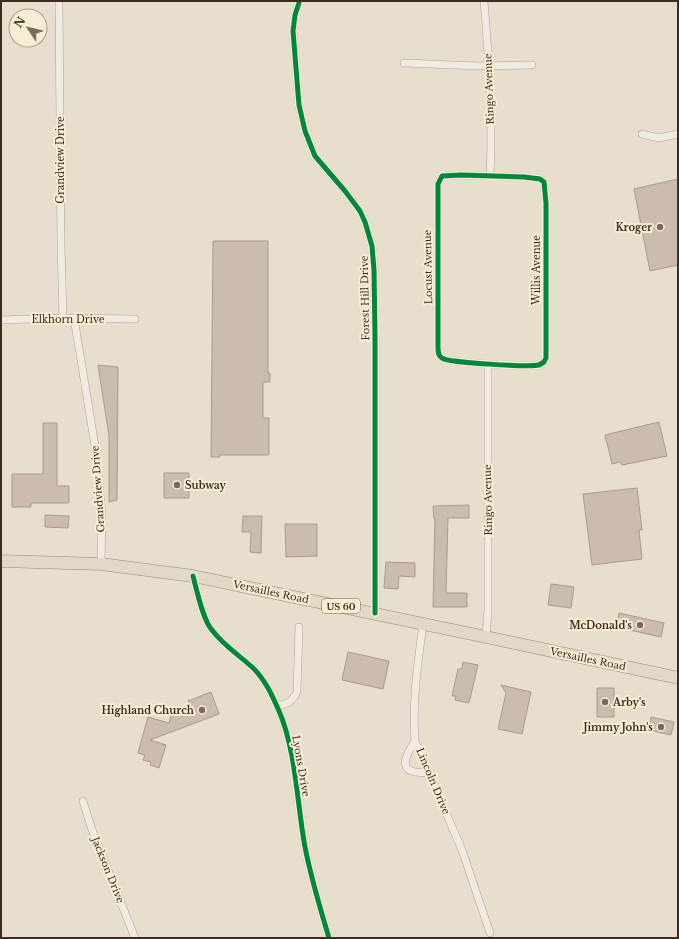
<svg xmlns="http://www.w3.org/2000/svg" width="679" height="939" font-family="'Libre Baskerville',serif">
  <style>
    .building { fill: #ccbcaf; stroke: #a99a8d }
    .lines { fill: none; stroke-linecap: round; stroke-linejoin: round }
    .minor-casing { stroke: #ada397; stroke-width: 8 }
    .trunk-casing { stroke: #93897e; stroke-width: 13 }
    .minor { stroke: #f0eae1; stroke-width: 7 }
    .trunk { stroke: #e1d8c8; stroke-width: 12 }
    .cycleway-casing { stroke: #f9ecd5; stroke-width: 8 }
    .cycleway { stroke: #00873e; stroke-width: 5 }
    .poi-dot { fill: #7a6a5c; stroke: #f9ecd5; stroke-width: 1.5 }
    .labels { text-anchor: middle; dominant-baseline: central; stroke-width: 4; stroke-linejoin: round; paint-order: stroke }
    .shield { fill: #f9ecd5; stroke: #766655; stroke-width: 1 }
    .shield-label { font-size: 9px; font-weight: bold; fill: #3e2c1e }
    .street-label { font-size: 10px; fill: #3e2c1e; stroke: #f9ecd5 }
    .poi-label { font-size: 10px; font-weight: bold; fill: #3e2c1e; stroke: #f9ecd5; text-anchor: end }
  </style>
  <rect width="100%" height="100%" fill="#e8dece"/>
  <path class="building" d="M 678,179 L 678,265 L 650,271 L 634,189 Z
    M 213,241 L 268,241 L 268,373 L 270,373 L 270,382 L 263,382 L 263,418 L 269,418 L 269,455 L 219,455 L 220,457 L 211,457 Z
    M 98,365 L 118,367 L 117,500 L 109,502 L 109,436 Z
    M 659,422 L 667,456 L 622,465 L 620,462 L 612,464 L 605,435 Z
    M 43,423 L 57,423 L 57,486 L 69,486 L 69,503 L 31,503 L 31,507 L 12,507 L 12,474 L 43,474 Z
    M 164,473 L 189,473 L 189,498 L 164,498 Z
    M 637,488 L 642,530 L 639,530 L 642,559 L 592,565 L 583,494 Z
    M 469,505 L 469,518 L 448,518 L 446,593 L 467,593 L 467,607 L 433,607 L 435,519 L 434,519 L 433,506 Z
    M 45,515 L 69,516 L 68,528 L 45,527 Z
    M 243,516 L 262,516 L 261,553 L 250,552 L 251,532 L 242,532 Z
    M 285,524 L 317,524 L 317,556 L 286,557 Z
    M 386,562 L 415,563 L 415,577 L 399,576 L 398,589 L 384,588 Z
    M 551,584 L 574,587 L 571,608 L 548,605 Z
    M 619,613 L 664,623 L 661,637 L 616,627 Z
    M 348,652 L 389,661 L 383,689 L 342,680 Z
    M 463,662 L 478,665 L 469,703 L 455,700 L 456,696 L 452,696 L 458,669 L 462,669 Z
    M 501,685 L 531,692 L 522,734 L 498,729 L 506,693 Z
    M 597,688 L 614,688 L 614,717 L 597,717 Z
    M 211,692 L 219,714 L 150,740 L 166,745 L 159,768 L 150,765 L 151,762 L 143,760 L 145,755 L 138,753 L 148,717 L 169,723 L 172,711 L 190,705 L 188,701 Z
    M 651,717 L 674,722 L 671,735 L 648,730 Z"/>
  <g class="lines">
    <g class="minor-casing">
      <path id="minor" d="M 59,1 L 61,244 L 63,318
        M 484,1 C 489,59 493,118 490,176
        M 299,3 L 295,15 L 293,31 L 299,105 L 305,131 L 315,156 L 345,191 L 360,211 L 365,222 L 372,246 L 374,270 L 375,335 L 375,613
        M 404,63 L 478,66 L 532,65
        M 642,134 L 659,138 L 678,134
        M 461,175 L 524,177 L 540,179 L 544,182 L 546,203 L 546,358 L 544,362 L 539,365 C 530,367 448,363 442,358 C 438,356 438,351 438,347 L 438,184 L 442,176 Z
        M 74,318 L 96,452 L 102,514 L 101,564
        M 1,320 L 63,318 L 135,319
        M 193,576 C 197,591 203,620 212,630 C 223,645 239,655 252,667 C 265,679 272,695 279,711 C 296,750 297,804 305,847 C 311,878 320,908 329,938
        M 423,624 C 418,662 412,702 415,741 L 462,850 L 490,933
        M 486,637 L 488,610 L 488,364
        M 277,706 C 288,704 292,702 297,692 L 299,627
        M 415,741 C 410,749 396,769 415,772 C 420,772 425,773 431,774
        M 83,801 L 91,827 L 135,938"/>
    </g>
    <g class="trunk-casing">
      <path id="trunk" d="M 1,561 L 101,564 L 193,576 L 486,637 L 678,678"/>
    </g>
    <use href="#minor" class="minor"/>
    <use href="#trunk" class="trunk"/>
    <g class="cycleway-casing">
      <path id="cycleway" d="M 299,3 L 295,15 L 293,31 L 299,105 L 305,131 L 315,156 L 345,191 L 360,211 L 365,222 L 372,246 L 374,270 L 375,335 L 375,613
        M 461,175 L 524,177 L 540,179 L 544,182 L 546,203 L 546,358 L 544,362 L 539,365 C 530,367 448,363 442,358 C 438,356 438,351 438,347 L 438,184 L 442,176 Z
        M 193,576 C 197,591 203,620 212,630 C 223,645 239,655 252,667 C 265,679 272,695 279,711 C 296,750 297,804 305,847 C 311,878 320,908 329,938"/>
    </g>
    <use href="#cycleway" class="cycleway"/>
  </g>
  <g class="poi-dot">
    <circle cx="660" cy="227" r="4"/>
    <circle cx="177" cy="485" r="4"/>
    <circle cx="640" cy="625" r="4"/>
    <circle cx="605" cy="702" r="4"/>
    <circle cx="202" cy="710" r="4"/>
    <circle cx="661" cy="727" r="4"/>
  </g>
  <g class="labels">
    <rect class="shield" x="322" y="599" width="38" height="14" rx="3"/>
    <g class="shield-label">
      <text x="341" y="606">US 60</text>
    </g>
    <g class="street-label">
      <text transform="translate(489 89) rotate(-92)">Ringo Avenue</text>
      <text transform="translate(60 160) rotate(-90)">Grandview Drive</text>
      <text transform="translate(428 267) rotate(-91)">Locust Avenue</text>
      <text transform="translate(536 270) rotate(-90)">Willis Avenue</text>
      <text transform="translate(365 298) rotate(-91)">Forest Hill Drive</text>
      <text x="68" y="319">Elkhorn Drive</text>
      <text transform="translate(98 489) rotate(-94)">Grandview Drive</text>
      <text transform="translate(488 500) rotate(-91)">Ringo Avenue</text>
      <text transform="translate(271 592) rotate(12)">Versailles Road</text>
      <text transform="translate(588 659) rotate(12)">Versailles Road</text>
      <text transform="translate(301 766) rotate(80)">Lyons Drive</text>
      <text transform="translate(433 781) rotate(67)">Lincoln Drive</text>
      <text transform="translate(108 870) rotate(68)">Jackson Drive</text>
    </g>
    <g class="poi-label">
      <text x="652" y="227">Kroger</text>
      <text x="185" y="485" text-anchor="start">Subway</text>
      <text x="632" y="625">McDonald's</text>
      <text x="613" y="702" text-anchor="start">Arby's</text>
      <text x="194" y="710">Highland Church</text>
      <text x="653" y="727">Jimmy John's</text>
    </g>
  </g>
  <rect width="679" height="939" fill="none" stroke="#3e2c1e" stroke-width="4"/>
  <g transform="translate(28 28) rotate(305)"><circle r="19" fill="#f9ecd5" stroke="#ae9f8c"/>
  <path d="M0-3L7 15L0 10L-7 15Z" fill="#7a6a5c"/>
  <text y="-6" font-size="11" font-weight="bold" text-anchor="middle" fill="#3e2c1e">N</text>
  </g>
</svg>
